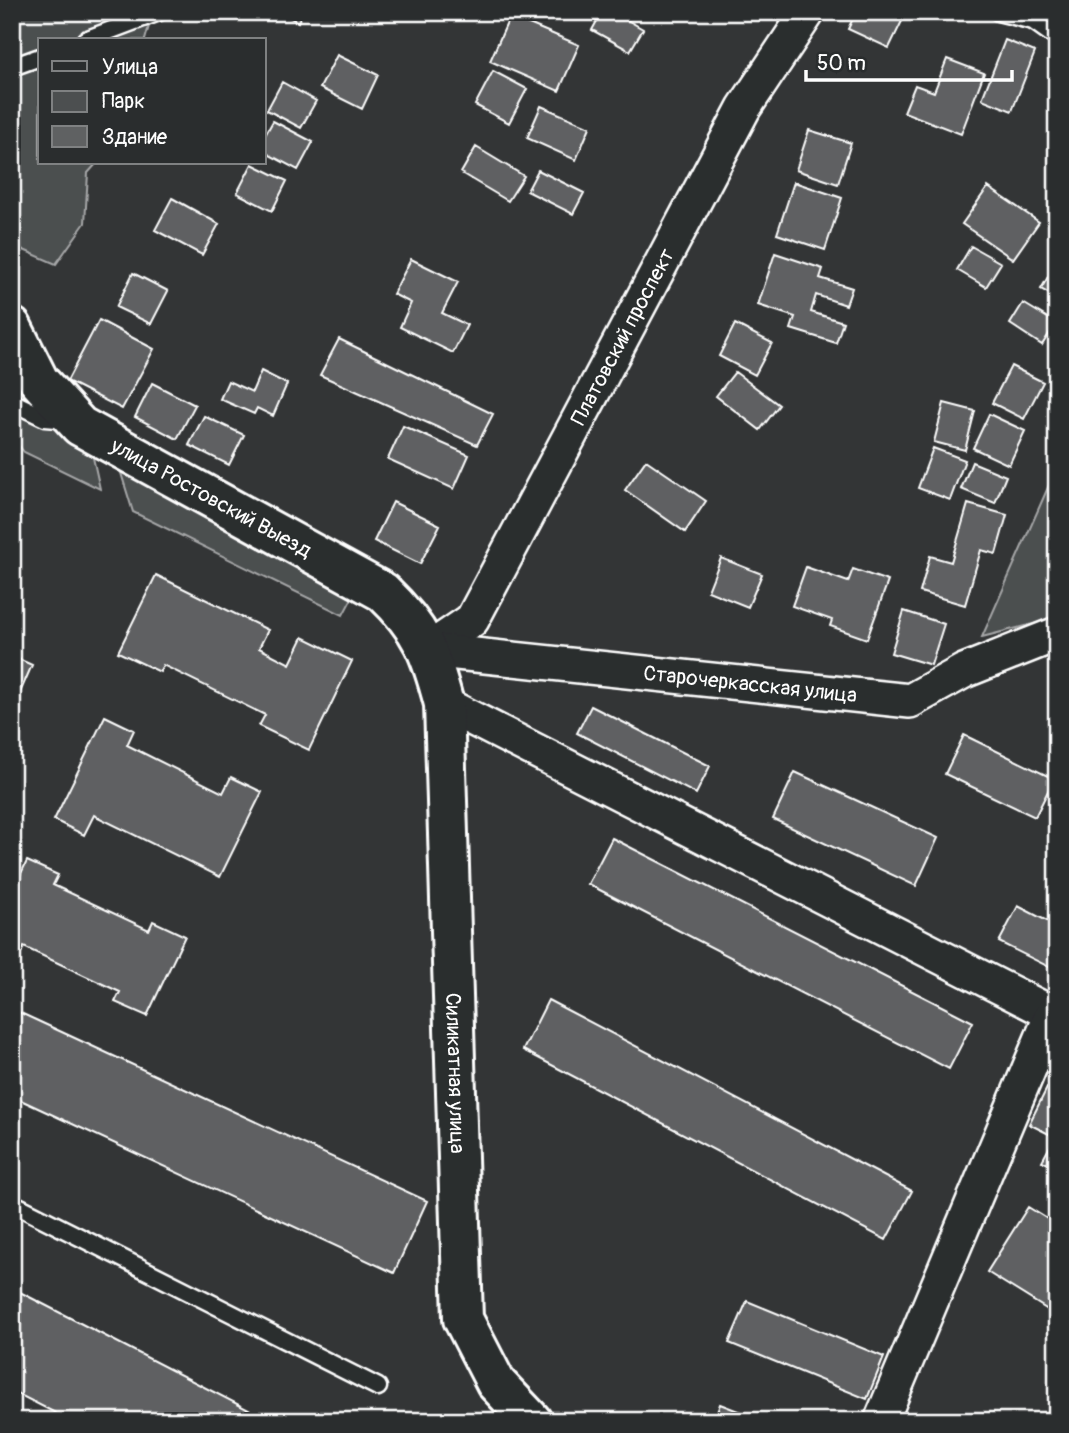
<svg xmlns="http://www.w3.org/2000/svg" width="1069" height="1433" font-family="Pangolin,sans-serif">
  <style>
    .green { fill: #4c4f50; stroke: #a6a7a8; stroke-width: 2 }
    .building { fill: #5f6162; stroke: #fff; stroke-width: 2 }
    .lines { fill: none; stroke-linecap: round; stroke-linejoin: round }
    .lane-casing { stroke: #fff; stroke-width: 21 }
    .street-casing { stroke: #fff; stroke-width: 38 }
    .secondary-casing { stroke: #fff; stroke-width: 44 }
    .lane { stroke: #2a2d2e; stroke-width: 16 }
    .street { stroke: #2a2d2e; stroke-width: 33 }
    .secondary { stroke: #2a2d2e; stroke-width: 38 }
    .labels { text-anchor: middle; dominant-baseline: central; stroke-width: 7; stroke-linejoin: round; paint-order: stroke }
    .street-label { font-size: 21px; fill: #fff; stroke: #2a2d2e }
  </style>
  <rect width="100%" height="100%" fill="#333536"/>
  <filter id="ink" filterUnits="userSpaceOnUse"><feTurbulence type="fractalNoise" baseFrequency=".0143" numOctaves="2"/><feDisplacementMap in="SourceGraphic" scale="14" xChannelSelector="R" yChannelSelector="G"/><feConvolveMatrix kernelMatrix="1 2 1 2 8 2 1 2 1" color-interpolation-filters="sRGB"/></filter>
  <g filter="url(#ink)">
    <path class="green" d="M 12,12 L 153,12 L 145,40 L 40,40 L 40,163 L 97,163 L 88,173 L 85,223 L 56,264 L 12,245 Z
      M 12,409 L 90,444 L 100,489 L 24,452 L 12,437 Z
      M 126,467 L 281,547 L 352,598 L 343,615 L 133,512 L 121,473 Z
      M 1057,467 L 1057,618 L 982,637 Z"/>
    <path class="building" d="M 280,12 L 303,12 L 298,22 Z
      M 602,12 L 613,12 L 643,29 L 630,51 L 592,30 Z
      M 856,12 L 894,12 L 904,17 L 889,48 L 848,29 Z
      M 510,16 L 579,45 L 559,91 L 490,61 Z
      M 1005,40 L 1035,52 L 1012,111 L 982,99 Z
      M 337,55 L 378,75 L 362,109 L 320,88 Z
      M 947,59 L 984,73 L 961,134 L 904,112 L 915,85 L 934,92 Z
      M 493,71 L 527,89 L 509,123 L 475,105 Z
      M 282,82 L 316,101 L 301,128 L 267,110 Z
      M 541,106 L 590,127 L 576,160 L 527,138 Z
      M 273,121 L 313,142 L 298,170 L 264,152 L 264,137 Z
      M 809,130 L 851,143 L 838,184 L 796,170 Z
      M 476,147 L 524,176 L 508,201 L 461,173 Z
      M 252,164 L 287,181 L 272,211 L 237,193 Z
      M 538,170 L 584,193 L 573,214 L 527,191 Z
      M 794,182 L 842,198 L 825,250 L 777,234 Z
      M 988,187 L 1039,222 L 1013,259 L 962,224 Z
      M 172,198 L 219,224 L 202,255 L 155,230 Z
      M 971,246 L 1001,263 L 986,287 L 957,270 Z
      M 775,253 L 823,269 L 820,278 L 852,288 L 846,305 L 816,295 L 811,312 L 843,322 L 836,343 L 791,329 L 795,317 L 758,305 Z
      M 411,259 L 458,282 L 442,313 L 467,325 L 453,353 L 400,327 L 411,303 L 393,294 Z
      M 1057,261 L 1057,298 L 1041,289 Z
      M 133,273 L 168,291 L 151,324 L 116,307 Z
      M 1023,303 L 1056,323 L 1042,345 L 1010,324 Z
      M 99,320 L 154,349 L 122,409 L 67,381 Z
      M 735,324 L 772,343 L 755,375 L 719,356 Z
      M 339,339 L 493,414 L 477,445 L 320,375 Z
      M 1011,366 L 1043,382 L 1024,419 L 992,403 Z
      M 261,371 L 287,384 L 273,416 L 257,408 L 254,414 L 220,399 L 228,381 L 252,392 Z
      M 735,372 L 779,405 L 760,430 L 716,396 Z
      M 152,383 L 195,405 L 177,439 L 135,417 Z
      M 944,403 L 975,411 L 965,450 L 934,442 Z
      M 989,414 L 1025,431 L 1009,465 L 973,448 Z
      M 204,416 L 244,435 L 229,465 L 189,445 Z
      M 403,426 L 469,455 L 454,489 L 388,459 Z
      M 933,448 L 965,460 L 950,500 L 918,488 Z
      M 646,460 L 706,501 L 685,532 L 625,490 Z
      M 972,462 L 1006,476 L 995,503 L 961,489 Z
      M 393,502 L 440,525 L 420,564 L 374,541 Z
      M 968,504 L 1007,515 L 996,554 L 981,550 L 965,605 L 920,592 L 930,556 L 951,562 Z
      M 721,558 L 762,574 L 748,607 L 708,591 Z
      M 806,567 L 848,582 L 853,569 L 888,581 L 867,639 L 830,626 L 832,620 L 792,606 Z
      M 156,575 L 268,630 L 259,648 L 290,664 L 303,637 L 352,661 L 309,750 L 259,726 L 265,715 L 163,665 L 160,672 L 118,652 Z
      M 904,611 L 944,624 L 931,665 L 891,653 Z
      M 12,656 L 32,665 L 12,711 Z
      M 591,706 L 710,766 L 696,794 L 577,733 Z
      M 105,716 L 134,730 L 127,745 L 223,793 L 231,777 L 262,792 L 220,877 L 94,815 L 84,835 L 54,820 Z
      M 964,735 L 1054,779 L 1035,817 L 945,774 Z
      M 795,772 L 938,838 L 916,886 L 773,819 Z
      M 612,838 L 973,1022 L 949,1069 L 588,884 Z
      M 27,861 L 58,875 L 53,885 L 149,930 L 153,921 L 185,936 L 147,1016 L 115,1002 L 120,992 L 24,947 L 12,971 L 12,892 Z
      M 1018,906 L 1057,926 L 1057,971 L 999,942 Z
      M 548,1000 L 912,1191 L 886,1240 L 523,1050 Z
      M 12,1009 L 427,1201 L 394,1273 L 12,1096 Z
      M 1047,1088 L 1057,1093 L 1057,1168 L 1042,1161 L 1055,1137 L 1029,1124 Z
      M 1028,1207 L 1057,1225 L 1056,1315 L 987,1272 Z
      M 12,1288 L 270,1421 L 71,1421 L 12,1391 Z
      M 747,1301 L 884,1357 L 867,1399 L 729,1343 Z
      M 720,1404 L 754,1417 L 753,1421 L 714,1421 Z"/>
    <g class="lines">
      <g class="lane-casing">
        <path id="lane" d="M 998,12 L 1033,21 L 1057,38
          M 85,40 L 159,12
          M 12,67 L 40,57
          M 12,402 L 45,418 L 69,420
          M 12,1203 L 378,1387"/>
      </g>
      <g class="street-casing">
        <g id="street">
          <path id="s1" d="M 428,650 L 472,620 L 744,108 L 808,12"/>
          <path id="s2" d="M 428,650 L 910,701 L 964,671 L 1057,634"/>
          <path d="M 444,704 L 1057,1016"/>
          <path d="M 881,1421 L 1052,1014"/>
        </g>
      </g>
      <g class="secondary-casing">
        <g id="secondary">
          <path id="s3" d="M 12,327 L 39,381 L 80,426 L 383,592 C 422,629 431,654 444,704 L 463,1319 L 496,1383 L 532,1421"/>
        </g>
      </g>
      <use href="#lane" class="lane"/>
      <use href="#street" class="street"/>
      <use href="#secondary" class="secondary"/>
    </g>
  </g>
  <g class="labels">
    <g class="street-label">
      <text stroke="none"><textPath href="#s1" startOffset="374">Платовский проспект</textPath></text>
      <text stroke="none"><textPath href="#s3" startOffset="271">улица Ростовский Выезд</textPath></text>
      <text stroke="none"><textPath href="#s2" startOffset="324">Старочеркасская улица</textPath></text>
      <text stroke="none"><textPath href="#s3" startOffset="966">Силикатная улица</textPath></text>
    </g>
  </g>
  <rect width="1069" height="1433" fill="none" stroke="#2a2d2e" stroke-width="42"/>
  <rect x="21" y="21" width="1027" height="1391" fill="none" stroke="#fff" stroke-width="2.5" filter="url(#ink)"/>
  <rect x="38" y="38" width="228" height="126" fill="#2a2d2e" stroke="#7f8182" stroke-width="2"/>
  <rect x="52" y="61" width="35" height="10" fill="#2a2d2e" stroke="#7f8182" stroke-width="2"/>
  <text x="102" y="74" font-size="21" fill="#ffffff">Улица</text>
  <rect x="52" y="91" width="35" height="21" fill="#4c4f50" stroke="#7f8182" stroke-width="2"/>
  <text x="102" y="108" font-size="21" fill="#ffffff">Парк</text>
  <rect x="52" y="126" width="35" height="21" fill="#5f6162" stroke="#7f8182" stroke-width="2"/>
  <text x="102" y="144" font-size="21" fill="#ffffff">Здание</text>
  <path d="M806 70v10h206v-10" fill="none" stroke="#ffffff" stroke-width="3.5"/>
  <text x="817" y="70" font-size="21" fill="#ffffff" stroke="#2a2d2e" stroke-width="5" paint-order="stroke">50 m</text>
</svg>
